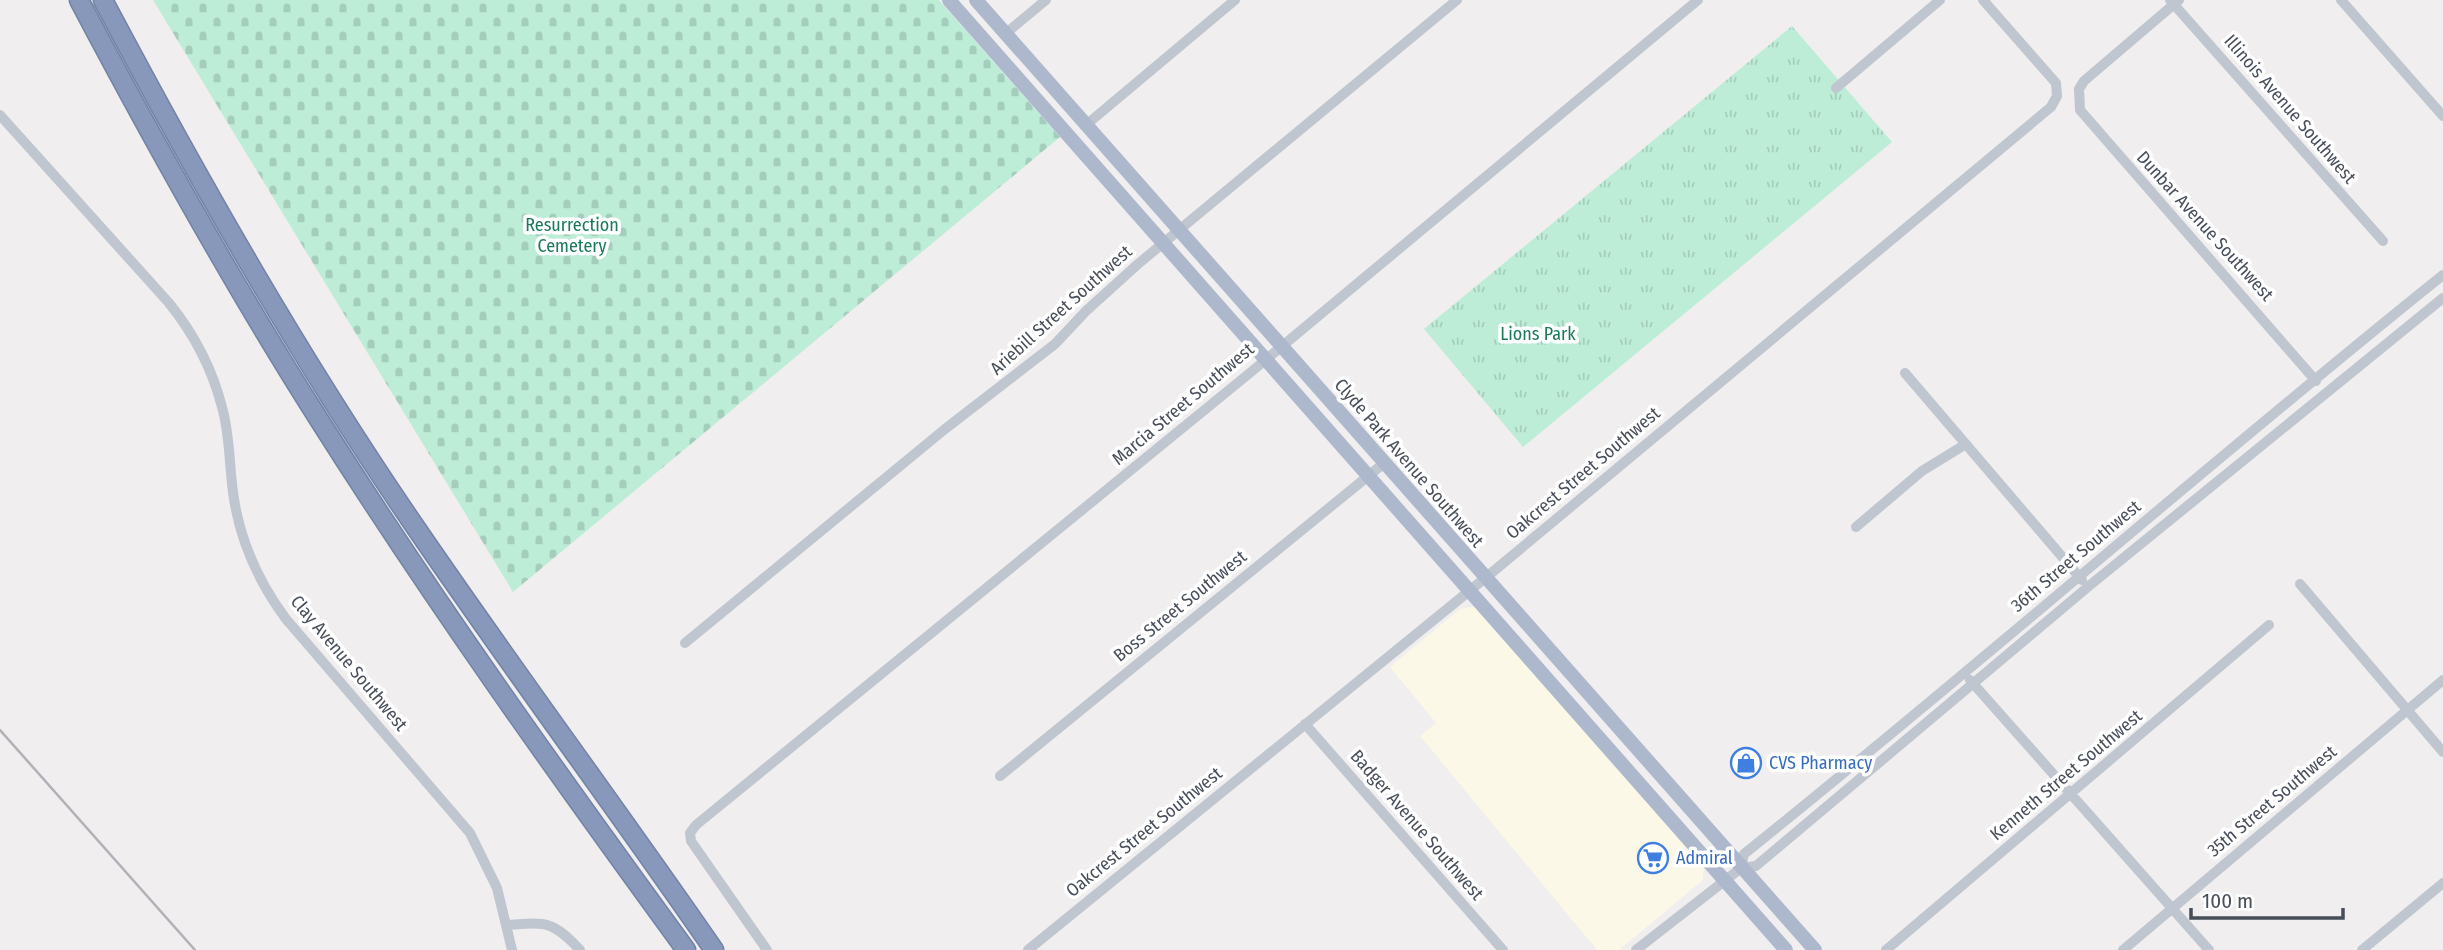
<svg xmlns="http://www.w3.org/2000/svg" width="2443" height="950" font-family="'Fira Sans Condensed',sans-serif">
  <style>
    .commercial { fill: #fbf8e7 }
    .cemetery { fill: url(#cemetery-stones) }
    .park { fill: url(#park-tufts) }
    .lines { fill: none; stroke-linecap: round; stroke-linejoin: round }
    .highway-casing { stroke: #7283a7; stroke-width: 21 }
    .minor { stroke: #bfc6cf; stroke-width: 10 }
    .major { stroke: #aeb8cc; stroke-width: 14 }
    .highway { stroke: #8798bb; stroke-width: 18 }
    .rail { stroke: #b0b2b8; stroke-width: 2.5 }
    .labels { text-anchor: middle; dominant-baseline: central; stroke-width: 7; stroke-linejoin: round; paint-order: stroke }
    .street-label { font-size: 18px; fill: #474e5a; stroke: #fff }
    .park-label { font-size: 18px; fill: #1a7958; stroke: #fff }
    .shop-label { font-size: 18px; fill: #366cbe; stroke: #fff; text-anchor: start }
  </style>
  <defs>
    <pattern id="cemetery-stones" width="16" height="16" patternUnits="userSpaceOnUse" patternTransform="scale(1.75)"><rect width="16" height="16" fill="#bdedd7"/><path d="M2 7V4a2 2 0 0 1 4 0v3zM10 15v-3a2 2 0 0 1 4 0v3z" fill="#a4cdbb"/></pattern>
    <pattern id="park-tufts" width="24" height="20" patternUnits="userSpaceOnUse" patternTransform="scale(1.75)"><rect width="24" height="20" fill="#bdedd7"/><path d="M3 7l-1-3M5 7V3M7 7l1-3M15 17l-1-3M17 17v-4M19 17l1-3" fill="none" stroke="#a4cdbb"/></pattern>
  </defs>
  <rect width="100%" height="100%" fill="#f0eeee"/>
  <path class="commercial" d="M 1477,606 L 1704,865 L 1703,880 L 1619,950 L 1597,950 L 1420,736 L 1436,723 L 1390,667 L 1460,609 Z"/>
  <path class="cemetery" d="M 153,0 L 939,0 L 1060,137 L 513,592 Z"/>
  <path class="park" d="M 1792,26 L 1892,142 L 1523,447 L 1424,329 Z"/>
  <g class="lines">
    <g class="highway-casing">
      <path id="highway" d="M 79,0 C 154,142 232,283 318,418 C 433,600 559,776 686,950
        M 103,0 C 199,181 300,359 416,528 C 513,670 616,808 714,950"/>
    </g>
    <path class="minor" d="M 2170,0 L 2383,241
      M 2179,0 L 2084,81 L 2079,89 L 2080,110 L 2316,381
      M 2341,0 L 2443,116
      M 1005,34 L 1046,0
      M 1836,88 L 1940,0
      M 0,115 L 169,303 C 194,334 212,368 222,407 C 230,435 229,463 233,492 C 239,539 258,581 286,619 L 470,833 L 497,888 L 512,950
      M 1086,125 L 1235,0
      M 1905,373 L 2082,580
      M 1856,527 L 1922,471 L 1966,444
      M 2300,584 L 2443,752
      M 685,643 L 945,429 L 1055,344 L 1086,311 L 1138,264 L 1457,0
      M 1970,680 L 2209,950
      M 1305,724 L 1503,950
      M 1000,776 L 1383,464
      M 1741,868 L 1744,854 C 1980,665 2207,464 2443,275
      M 509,925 C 547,922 553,921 580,950
      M 767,950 L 691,841 L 690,833 L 696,825 L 1251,372 L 1698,0
      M 1028,950 L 1495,570 L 2051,107 L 2057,96 L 2056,83 L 1983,0
      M 1636,950 L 1741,868 L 1756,866 L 2089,586 L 2443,298
      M 1886,950 L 2269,625
      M 2123,950 L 2443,680
      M 2362,950 L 2443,883"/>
    <path class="major" d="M 949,0 L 1786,950
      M 976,0 L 1815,950"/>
    <use href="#highway" class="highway"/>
    <path class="rail" d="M 0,730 L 195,950"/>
  </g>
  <defs>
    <g id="shop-ring" transform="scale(1.575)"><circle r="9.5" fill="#fff" stroke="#3f7fe0" stroke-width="1.5"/><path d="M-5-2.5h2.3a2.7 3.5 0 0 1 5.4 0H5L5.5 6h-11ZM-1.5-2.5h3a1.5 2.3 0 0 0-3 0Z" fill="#3f7fe0"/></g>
    <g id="supermarket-ring" transform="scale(1.575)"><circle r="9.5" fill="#fff" stroke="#3f7fe0" stroke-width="1.5"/><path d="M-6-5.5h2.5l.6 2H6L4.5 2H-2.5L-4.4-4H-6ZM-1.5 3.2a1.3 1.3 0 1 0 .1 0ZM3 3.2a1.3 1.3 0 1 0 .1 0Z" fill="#3f7fe0"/></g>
  </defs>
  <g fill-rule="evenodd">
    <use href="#shop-ring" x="1746" y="763"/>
    <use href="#supermarket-ring" x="1653" y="858"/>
  </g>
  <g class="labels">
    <g class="street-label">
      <text transform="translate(2290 109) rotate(49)">Illinois Avenue Southwest</text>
      <text transform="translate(2205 226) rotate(48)">Dunbar Avenue Southwest</text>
      <text transform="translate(1061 310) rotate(-42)">Ariebill Street Southwest</text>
      <text transform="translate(1183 404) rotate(-40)">Marcia Street Southwest</text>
      <text transform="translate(1409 463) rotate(49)">Clyde Park Avenue Southwest</text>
      <text transform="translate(1583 473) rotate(-40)">Oakcrest Street Southwest</text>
      <text transform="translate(2076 556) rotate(-40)">36th Street Southwest</text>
      <text transform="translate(1180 606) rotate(-39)">Boss Street Southwest</text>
      <text transform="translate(349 663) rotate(50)">Clay Avenue Southwest</text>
      <text transform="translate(2066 775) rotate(-40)">Kenneth Street Southwest</text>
      <text transform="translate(2272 801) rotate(-40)">35th Street Southwest</text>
      <text transform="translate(1417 825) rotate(49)">Badger Avenue Southwest</text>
      <text transform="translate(1144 832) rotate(-39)">Oakcrest Street Southwest</text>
    </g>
    <g class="park-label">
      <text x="572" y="225">Resurrection<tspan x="572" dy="21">Cemetery</tspan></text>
      <text x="1538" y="334">Lions Park</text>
    </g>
    <g class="shop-label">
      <text x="1769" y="763">CVS Pharmacy</text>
      <text x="1676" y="858">Admiral</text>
    </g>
  </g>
  <path d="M2191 908v10h152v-10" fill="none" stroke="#474e5a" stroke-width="3.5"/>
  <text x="2202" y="908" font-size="21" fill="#474e5a" stroke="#ffffff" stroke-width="5" paint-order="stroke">100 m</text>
</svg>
